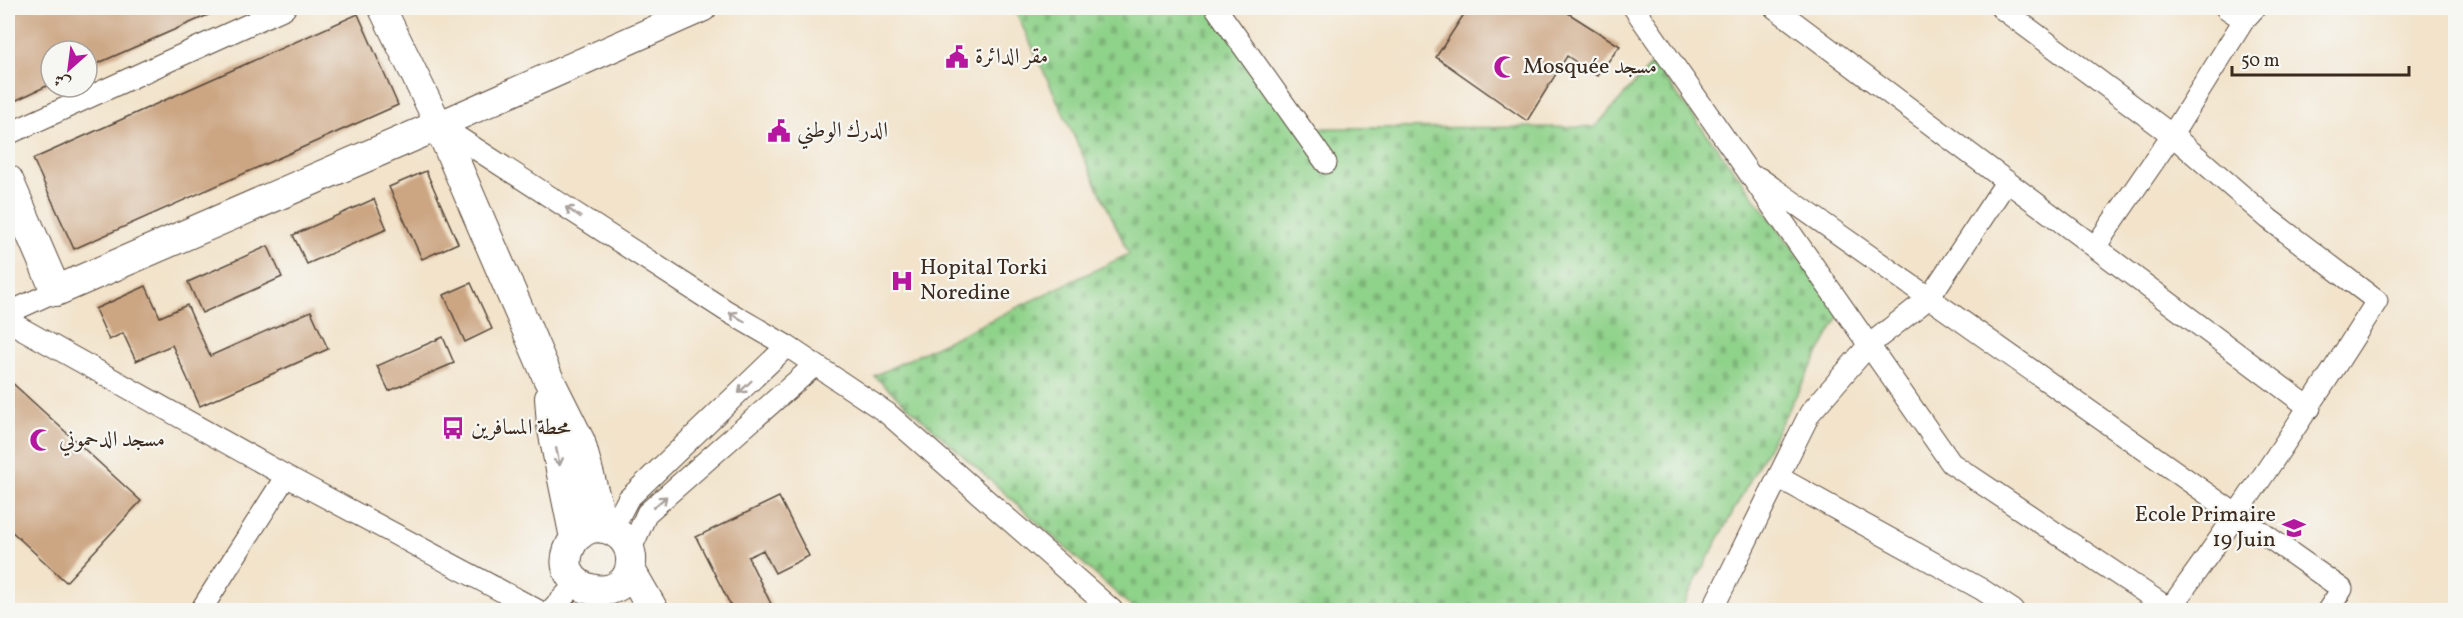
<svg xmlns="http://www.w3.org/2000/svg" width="2463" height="618" font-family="Vollkorn,Amiri,serif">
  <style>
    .cemetery { fill: url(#cemetery-stones); stroke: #657e54; stroke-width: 1.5 }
    .building { fill: #cca683 }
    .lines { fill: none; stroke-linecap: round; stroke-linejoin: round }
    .minor-casing { stroke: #564638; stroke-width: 23 }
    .tertiary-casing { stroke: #564638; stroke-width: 29 }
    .secondary-casing { stroke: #564638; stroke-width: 32 }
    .minor { stroke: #fff; stroke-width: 21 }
    .tertiary { stroke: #fff; stroke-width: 27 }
    .secondary { stroke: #fff; stroke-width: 30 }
    .oneway { stroke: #a79f9a }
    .labels { text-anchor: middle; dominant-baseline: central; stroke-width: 4.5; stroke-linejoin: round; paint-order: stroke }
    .poi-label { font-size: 22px; fill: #3b2a1e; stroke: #f6f6f2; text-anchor: start }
  </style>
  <defs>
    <pattern id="cemetery-stones" width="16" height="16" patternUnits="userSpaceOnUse" patternTransform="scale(1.5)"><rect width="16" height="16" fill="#8fd28a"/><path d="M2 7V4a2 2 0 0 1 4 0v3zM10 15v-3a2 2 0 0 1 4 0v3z" fill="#7cb477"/></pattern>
  </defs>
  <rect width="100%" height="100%" fill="#f6f6f2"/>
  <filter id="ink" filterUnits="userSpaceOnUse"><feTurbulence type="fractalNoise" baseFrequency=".0167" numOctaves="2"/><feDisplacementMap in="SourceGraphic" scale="12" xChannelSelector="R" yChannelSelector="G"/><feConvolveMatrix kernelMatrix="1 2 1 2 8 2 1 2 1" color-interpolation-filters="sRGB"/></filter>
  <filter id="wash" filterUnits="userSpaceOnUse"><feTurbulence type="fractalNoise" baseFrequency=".008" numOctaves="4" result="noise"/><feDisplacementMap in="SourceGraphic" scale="24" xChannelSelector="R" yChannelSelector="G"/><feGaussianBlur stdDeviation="1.35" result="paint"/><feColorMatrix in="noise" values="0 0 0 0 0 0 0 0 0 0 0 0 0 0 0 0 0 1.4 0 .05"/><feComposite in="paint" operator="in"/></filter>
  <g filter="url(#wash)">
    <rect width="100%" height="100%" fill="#f2e3ca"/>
    <path class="cemetery" d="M 1014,8 L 1215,8 L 1293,115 L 1320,128 L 1595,127 L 1653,63 L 1841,312 L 1680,610 L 1135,610 L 874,376 L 1129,254 Z"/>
    <g id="blocks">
      <path class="building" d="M 8,8 L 224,8 L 87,68 L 87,51 L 51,51 L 51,84 L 8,104 Z
        M 1468,8 L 1560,8 L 1620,46 L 1597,76 L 1567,56 L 1527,121 L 1436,57 Z
        M 358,14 L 398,105 L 74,249 L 33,159 Z
        M 426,171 L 458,243 L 422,259 L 389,187 Z
        M 374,199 L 387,229 L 307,264 L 293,235 Z
        M 268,246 L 282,277 L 202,313 L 188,282 Z
        M 471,283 L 492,329 L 465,342 L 444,295 Z
        M 146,286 L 160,317 L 187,305 L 210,356 L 311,311 L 328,349 L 200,406 L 172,345 L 136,361 L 123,333 L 109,340 L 95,309 Z
        M 443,337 L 454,363 L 389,391 L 377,366 Z
        M 8,379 L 141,501 L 66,582 L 8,528 Z
        M 779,497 L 809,556 L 775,573 L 763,550 L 748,557 L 773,608 L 769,610 L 733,610 L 696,537 Z"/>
    </g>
  </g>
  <g filter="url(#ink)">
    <use href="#blocks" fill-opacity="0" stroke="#564638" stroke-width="1.5"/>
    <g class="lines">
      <g class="minor-casing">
        <path id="minor" d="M 1216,8 L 1326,163
          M 1634,8 L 1951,463 L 2171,610
          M 1775,8 L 2310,408
          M 2001,8 L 2172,135 L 2269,219 L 2377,301 C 2311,406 2242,509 2169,610
          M 2226,8 L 2244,20
          M 439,125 L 725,310 L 787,346 L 887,413 L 1112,610
          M 8,134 L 285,8
          M 1759,178 L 2342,589 L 2328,610
          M 2095,247 L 2172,135 L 2244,20 L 2255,8
          M 8,313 L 56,291
          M 8,321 L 286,476 L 537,610
          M 1778,477 L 1981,589 L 2013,610
          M 612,530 L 628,499 L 787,346
          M 630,551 L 647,513 L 815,365
          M 201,610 L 286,476
          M 551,610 L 577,583
          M 1712,610 L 1810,413 L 1869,345 L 1929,298 L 2007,181"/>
      </g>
      <g class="tertiary-casing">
        <path id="tertiary" d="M 382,8 L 439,125 L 703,8"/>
      </g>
      <g class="secondary-casing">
        <path id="secondary" d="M 8,180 L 56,291 L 439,125 L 548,378 L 580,442 L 603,528
          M 550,398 L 552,425 L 575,538 C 538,593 635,613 631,557 C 629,536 606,521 586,530 C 582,532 578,536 575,538
          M 630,570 L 653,610"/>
      </g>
      <use href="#minor" class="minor"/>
      <use href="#tertiary" class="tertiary"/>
      <use href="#secondary" class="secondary"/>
    </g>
    <defs><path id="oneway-shaft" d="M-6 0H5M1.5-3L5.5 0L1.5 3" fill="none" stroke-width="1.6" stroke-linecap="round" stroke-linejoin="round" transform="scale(1.5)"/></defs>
    <g class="oneway">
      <use href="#oneway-shaft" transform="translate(573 212) rotate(-147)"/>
      <use href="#oneway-shaft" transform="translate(737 317) rotate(-150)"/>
      <use href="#oneway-shaft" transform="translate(745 387) rotate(136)"/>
      <use href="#oneway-shaft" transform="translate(558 457) rotate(78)"/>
      <use href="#oneway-shaft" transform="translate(660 502) rotate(-41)"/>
    </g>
  </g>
  <defs>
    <g id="civic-bare" transform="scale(1.8)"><path d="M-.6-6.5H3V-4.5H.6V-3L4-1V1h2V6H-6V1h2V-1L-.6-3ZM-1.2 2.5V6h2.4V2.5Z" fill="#b5179e" stroke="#f6f6f2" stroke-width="2.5" paint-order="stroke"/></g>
    <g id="mosque-bare" transform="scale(1.8)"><path d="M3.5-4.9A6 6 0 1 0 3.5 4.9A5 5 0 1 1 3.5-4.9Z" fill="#b5179e" stroke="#f6f6f2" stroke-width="2.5" paint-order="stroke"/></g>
    <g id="hospital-bare" transform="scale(1.8)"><path d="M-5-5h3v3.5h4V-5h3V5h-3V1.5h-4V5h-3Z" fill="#b5179e" stroke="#f6f6f2" stroke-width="2.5" paint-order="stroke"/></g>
    <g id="bus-bare" transform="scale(1.8)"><path d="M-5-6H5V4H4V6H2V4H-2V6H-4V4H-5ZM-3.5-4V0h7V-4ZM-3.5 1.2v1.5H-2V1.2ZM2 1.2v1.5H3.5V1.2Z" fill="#b5179e" stroke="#f6f6f2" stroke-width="2.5" paint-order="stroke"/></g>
    <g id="school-bare" transform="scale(1.8)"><path d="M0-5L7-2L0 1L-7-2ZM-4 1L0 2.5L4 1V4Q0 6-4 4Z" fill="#b5179e" stroke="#f6f6f2" stroke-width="2.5" paint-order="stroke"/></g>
  </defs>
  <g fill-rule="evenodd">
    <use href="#civic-bare" x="957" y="57"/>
    <use href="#mosque-bare" x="1505" y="67"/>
    <use href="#civic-bare" x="779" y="131"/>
    <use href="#hospital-bare" x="902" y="281"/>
    <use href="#bus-bare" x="453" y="428"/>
    <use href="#mosque-bare" x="41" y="440"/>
    <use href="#school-bare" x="2294" y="528"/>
  </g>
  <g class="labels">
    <g class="poi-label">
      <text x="975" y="57">مقر الدائرة</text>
      <text x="1523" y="67">Mosquée مسجد</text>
      <text x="797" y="131">الدرك الوطني</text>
      <text x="920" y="268">Hopital Torki<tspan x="920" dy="25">Noredine</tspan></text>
      <text x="471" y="428">محطة المسافرين</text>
      <text x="59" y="440">مسجد الدحموني</text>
      <text x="2276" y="515" text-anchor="end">Ecole Primaire<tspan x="2276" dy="25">19 Juin</tspan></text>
    </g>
  </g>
  <rect width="2463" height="618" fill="none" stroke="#f6f6f2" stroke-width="30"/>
  <g transform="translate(69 69) rotate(208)"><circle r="28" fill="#f6f6f2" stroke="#aba49d" stroke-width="1.5"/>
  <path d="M0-4.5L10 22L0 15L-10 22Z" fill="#b5179e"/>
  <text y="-9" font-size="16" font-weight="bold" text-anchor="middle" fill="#3b2a1e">ش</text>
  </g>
  <path d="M2232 66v9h177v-9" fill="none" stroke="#3b2a1e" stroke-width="3"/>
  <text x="2241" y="66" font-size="18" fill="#3b2a1e" stroke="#f6f6f2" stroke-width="4.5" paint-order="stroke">50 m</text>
</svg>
